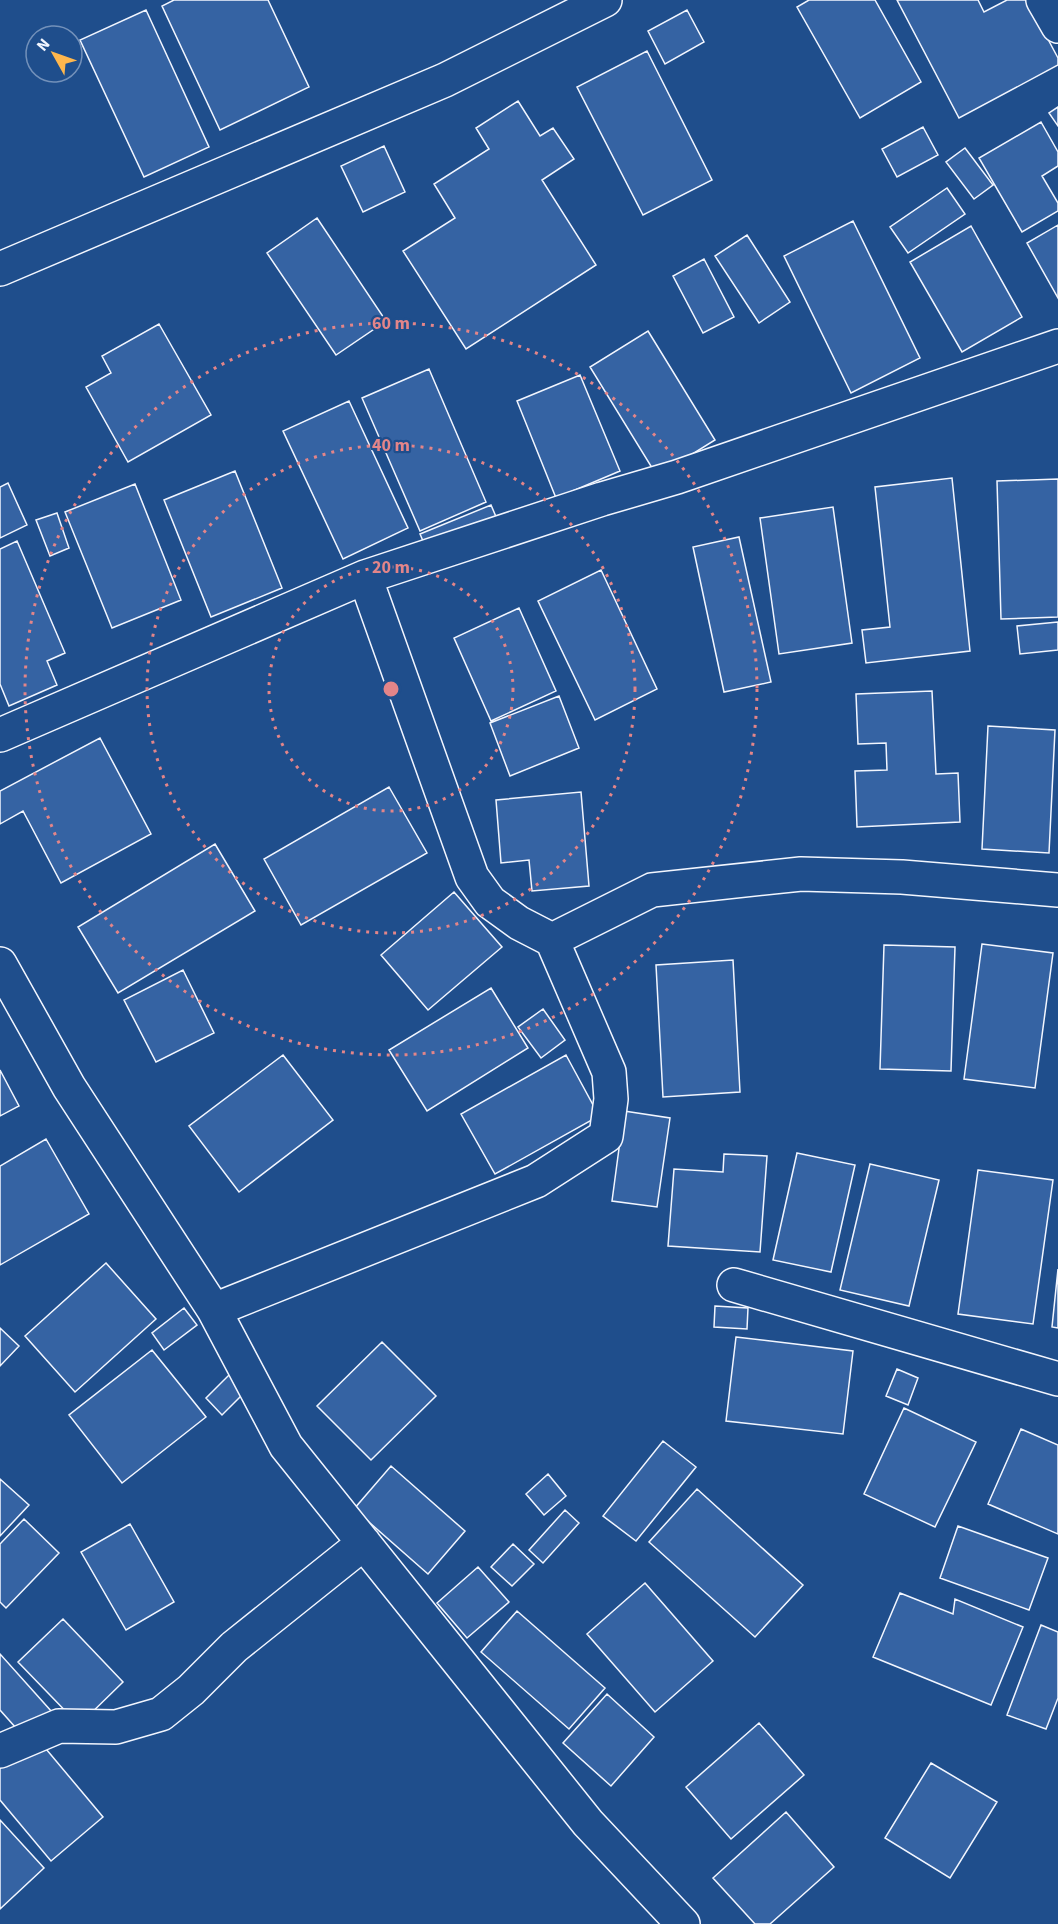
<svg xmlns="http://www.w3.org/2000/svg" width="1058" height="1924" font-family="'Source Sans 3',sans-serif">
  <style>
    .building { fill: #3563a3; stroke: #f2f6ff; stroke-width: 1.5 }
    .lines { fill: none; stroke-linecap: round; stroke-linejoin: round }
    .street-casing { stroke: #f2f6ff; stroke-width: 36 }
    .street { stroke: #1f4e8c; stroke-width: 33 }
    .ring { fill: none; stroke: #e38589; stroke-width: 3; stroke-dasharray: 3 6 }
    .centre { fill: #e38589; stroke: #1f4e8c; stroke-width: 3 }
    .ring-label { font-size: 18px; text-anchor: middle; font-weight: bold; fill: #e38589; stroke: #1f4e8c; stroke-width: 4.5; stroke-linejoin: round; paint-order: stroke }
  </style>
  <rect width="100%" height="100%" fill="#1f4e8c"/>
  <path class="building" d="M 174,0 L 268,0 L 309,87 L 220,130 L 162,6 Z
    M 809,0 L 875,0 L 921,82 L 860,118 L 797,7 Z
    M 897,0 L 978,0 L 984,12 L 1007,0 L 1027,0 L 1058,58 L 1058,65 L 959,118 Z
    M 146,10 L 209,147 L 144,177 L 80,40 Z
    M 687,10 L 704,42 L 665,64 L 648,31 Z
    M 647,51 L 712,180 L 643,215 L 577,87 Z
    M 518,101 L 540,136 L 553,128 L 574,159 L 542,180 L 596,265 L 466,349 L 403,251 L 455,218 L 434,184 L 489,149 L 476,128 Z
    M 1058,107 L 1058,126 L 1049,113 Z
    M 1041,122 L 1058,152 L 1058,166 L 1042,176 L 1058,203 L 1058,211 L 1022,232 L 979,158 Z
    M 923,127 L 938,155 L 897,177 L 882,149 Z
    M 384,146 L 405,192 L 363,212 L 341,166 Z
    M 965,148 L 993,185 L 974,199 L 946,162 Z
    M 947,188 L 965,214 L 908,253 L 890,227 Z
    M 317,218 L 386,321 L 336,355 L 267,253 Z
    M 853,221 L 920,358 L 851,393 L 784,256 Z
    M 1058,225 L 1058,298 L 1027,243 Z
    M 971,226 L 1022,317 L 962,352 L 910,262 Z
    M 747,235 L 790,302 L 759,323 L 715,256 Z
    M 704,259 L 734,317 L 703,333 L 673,276 Z
    M 159,324 L 211,415 L 128,462 L 86,387 L 111,373 L 102,356 Z
    M 648,331 L 715,440 L 657,476 L 590,367 Z
    M 429,369 L 486,502 L 420,531 L 362,398 Z
    M 580,375 L 620,471 L 556,498 L 517,401 Z
    M 349,401 L 408,528 L 343,559 L 283,431 Z
    M 235,471 L 282,588 L 211,617 L 164,500 Z
    M 952,478 L 970,651 L 866,663 L 862,630 L 890,627 L 875,487 Z
    M 1058,479 L 1058,617 L 1001,619 L 997,481 Z
    M 8,483 L 27,525 L 0,538 L 0,487 Z
    M 135,484 L 181,600 L 112,628 L 65,512 Z
    M 491,505 L 500,526 L 429,555 L 420,534 Z
    M 833,507 L 852,643 L 779,654 L 760,518 Z
    M 57,513 L 69,548 L 50,556 L 36,520 Z
    M 739,537 L 771,682 L 724,692 L 693,547 Z
    M 17,541 L 65,653 L 47,661 L 57,685 L 9,706 L 0,684 L 0,549 Z
    M 601,570 L 657,689 L 595,720 L 538,601 Z
    M 519,608 L 556,691 L 491,721 L 454,638 Z
    M 1058,622 L 1058,650 L 1020,654 L 1017,626 Z
    M 932,691 L 936,774 L 958,773 L 960,822 L 857,827 L 855,771 L 887,770 L 886,743 L 858,744 L 856,694 Z
    M 559,696 L 579,748 L 510,776 L 490,723 Z
    M 988,726 L 1055,730 L 1049,853 L 982,849 Z
    M 100,738 L 151,834 L 61,883 L 23,811 L 0,824 L 0,791 Z
    M 389,787 L 427,853 L 301,925 L 264,859 Z
    M 581,792 L 589,886 L 532,891 L 529,860 L 501,863 L 496,800 Z
    M 215,844 L 255,911 L 118,993 L 78,927 Z
    M 454,892 L 502,947 L 428,1010 L 381,955 Z
    M 982,944 L 1053,953 L 1035,1088 L 964,1079 Z
    M 884,945 L 955,947 L 951,1071 L 880,1069 Z
    M 733,960 L 740,1092 L 663,1097 L 656,965 Z
    M 183,970 L 214,1033 L 156,1062 L 124,1000 Z
    M 491,988 L 528,1048 L 427,1111 L 389,1050 Z
    M 543,1009 L 565,1040 L 541,1058 L 518,1027 Z
    M 283,1055 L 333,1120 L 239,1192 L 189,1126 Z
    M 566,1055 L 599,1116 L 495,1174 L 461,1114 Z
    M 0,1070 L 19,1106 L 0,1116 Z
    M 624,1111 L 670,1118 L 657,1207 L 612,1201 Z
    M 46,1139 L 89,1214 L 0,1265 L 0,1166 Z
    M 797,1153 L 855,1165 L 831,1272 L 773,1260 Z
    M 724,1154 L 767,1156 L 760,1252 L 668,1246 L 674,1169 L 723,1172 Z
    M 870,1164 L 939,1180 L 909,1306 L 840,1290 Z
    M 978,1170 L 1053,1180 L 1033,1324 L 958,1314 Z
    M 106,1263 L 156,1319 L 75,1392 L 25,1336 Z
    M 1058,1269 L 1058,1328 L 1052,1327 Z
    M 715,1306 L 748,1308 L 747,1329 L 714,1327 Z
    M 184,1308 L 197,1325 L 164,1350 L 152,1333 Z
    M 0,1328 L 19,1346 L 0,1366 Z
    M 736,1337 L 853,1351 L 843,1434 L 726,1421 Z
    M 382,1342 L 436,1396 L 371,1460 L 317,1406 Z
    M 152,1350 L 206,1417 L 122,1483 L 69,1415 Z
    M 897,1369 L 918,1378 L 908,1405 L 886,1396 Z
    M 230,1374 L 246,1391 L 222,1415 L 206,1398 Z
    M 904,1408 L 976,1442 L 935,1527 L 864,1494 Z
    M 1021,1429 L 1058,1445 L 1058,1534 L 988,1504 Z
    M 663,1441 L 696,1467 L 636,1541 L 603,1516 Z
    M 391,1466 L 465,1531 L 428,1574 L 354,1509 Z
    M 548,1474 L 566,1496 L 544,1515 L 526,1494 Z
    M 0,1479 L 29,1505 L 0,1536 Z
    M 697,1489 L 803,1585 L 755,1637 L 649,1542 Z
    M 565,1510 L 579,1523 L 543,1563 L 529,1550 Z
    M 24,1519 L 59,1553 L 6,1608 L 0,1602 L 0,1544 Z
    M 130,1524 L 174,1602 L 126,1630 L 81,1552 Z
    M 958,1526 L 1048,1558 L 1029,1610 L 940,1578 Z
    M 513,1544 L 534,1564 L 512,1586 L 491,1567 Z
    M 478,1567 L 509,1602 L 467,1638 L 437,1603 Z
    M 645,1583 L 713,1661 L 655,1712 L 587,1634 Z
    M 900,1593 L 953,1614 L 955,1599 L 1023,1627 L 991,1705 L 873,1657 Z
    M 517,1611 L 605,1688 L 569,1729 L 481,1652 Z
    M 63,1619 L 123,1682 L 79,1725 L 18,1662 Z
    M 1041,1625 L 1058,1632 L 1058,1698 L 1046,1729 L 1007,1715 Z
    M 0,1654 L 52,1712 L 24,1737 L 0,1710 Z
    M 607,1694 L 654,1737 L 611,1786 L 563,1743 Z
    M 759,1723 L 804,1775 L 731,1839 L 686,1787 Z
    M 36,1737 L 103,1817 L 51,1861 L 0,1800 L 0,1767 Z
    M 931,1763 L 997,1802 L 950,1878 L 885,1838 Z
    M 786,1812 L 834,1867 L 770,1924 L 755,1924 L 713,1878 Z
    M 0,1820 L 44,1868 L 0,1909 Z"/>
  <g class="lines">
    <g class="street-casing">
      <path id="street" d="M 1043,0 L 1058,26
        M 0,269 L 445,80 L 605,0
        M 0,735 L 365,577 L 602,499 L 677,477 L 1058,346
        M 552,940 L 652,890 L 801,874 L 902,877 L 1058,890
        M 0,964 L 69,1087 L 214,1310 L 286,1446 L 588,1823 L 683,1924
        M 734,1285 L 1058,1379
        M 214,1310 L 536,1181 L 606,1136 L 611,1099 L 609,1072 L 552,940 L 519,923 L 490,902 L 472,877 L 365,577
        M 0,1751 L 59,1726 L 116,1727 L 161,1714 L 191,1690 L 234,1647 L 364,1543"/>
    </g>
    <use href="#street" class="street"/>
  </g>
  <g class="ring">
    <circle cx="391" cy="689" r="122"/>
    <circle cx="391" cy="689" r="244"/>
    <circle cx="391" cy="689" r="366"/>
  </g>
  <circle cx="391" cy="689" r="9" class="centre"/>
  <g class="ring-label">
    <text x="391" y="329">60 m</text>
    <text x="391" y="451">40 m</text>
    <text x="391" y="573">20 m</text>
  </g>
  <g transform="translate(54 54) rotate(310)"><circle r="28" fill="#1f4e8c" stroke="#7391ba" stroke-width="1.5"/>
  <path d="M0-4.5L10 22L0 15L-10 22Z" fill="#ffb74d"/>
  <text y="-9" font-size="16" font-weight="bold" text-anchor="middle" fill="#f2f6ff">N</text>
  </g>
</svg>
